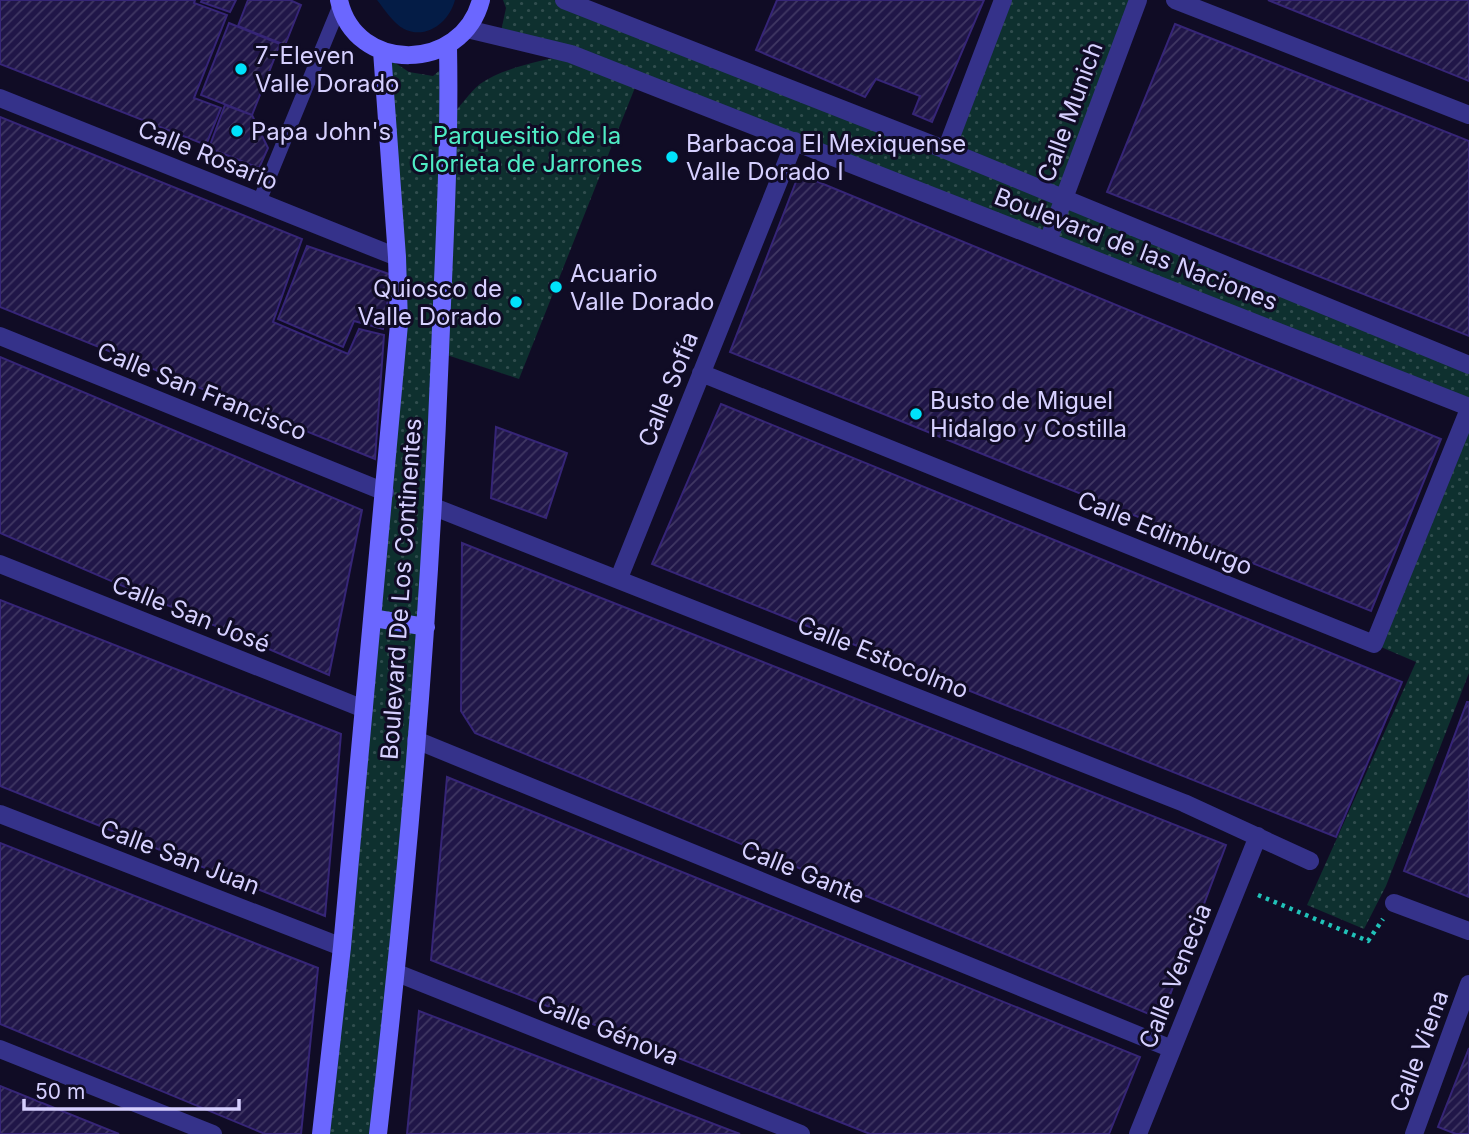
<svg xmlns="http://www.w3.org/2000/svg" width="1469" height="1134" font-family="Inter,sans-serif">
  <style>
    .park { fill: url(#park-dots) }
    .water { fill: #041c46 }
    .building { fill: url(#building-hatch); stroke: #362577; stroke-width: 2 }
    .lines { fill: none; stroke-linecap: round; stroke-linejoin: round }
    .path { stroke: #21c2b9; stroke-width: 4.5; stroke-dasharray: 3.5 5; stroke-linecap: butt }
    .lane { stroke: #35328a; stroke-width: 14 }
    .street { stroke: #35328a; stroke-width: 18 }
    .secondary { stroke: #6b67ff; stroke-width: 18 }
    .poi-dot { fill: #00e2fb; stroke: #100c25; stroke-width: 2.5 }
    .labels { text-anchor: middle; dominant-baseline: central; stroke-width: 6; stroke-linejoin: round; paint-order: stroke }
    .poi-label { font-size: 24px; fill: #d6d0ff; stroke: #100c25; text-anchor: start }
    .street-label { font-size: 24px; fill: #d6d0ff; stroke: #100c25 }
    .park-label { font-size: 24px; fill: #4fecc5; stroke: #100c25 }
  </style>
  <defs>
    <pattern id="park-dots" width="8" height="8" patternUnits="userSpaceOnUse" patternTransform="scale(1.75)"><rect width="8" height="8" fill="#0e302f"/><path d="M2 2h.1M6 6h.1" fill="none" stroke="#304d4e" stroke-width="1.8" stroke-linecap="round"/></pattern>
    <pattern id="building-hatch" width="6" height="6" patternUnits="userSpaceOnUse" patternTransform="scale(1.75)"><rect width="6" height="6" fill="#201648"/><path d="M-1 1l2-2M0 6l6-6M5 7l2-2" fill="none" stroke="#403763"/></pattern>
  </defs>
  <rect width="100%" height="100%" fill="#100c25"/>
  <path class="park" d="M 503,0 L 554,0 L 946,150 L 1011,0 L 1135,0 L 1064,198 L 1469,365 L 1469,407 L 638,80 L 519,379 L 441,353 L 378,1134 L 321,1134 L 400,323 L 389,59 L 409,72 L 433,76 L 446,65 L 450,117 C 460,107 469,93 480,84 C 502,68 543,60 569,55 L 500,36 L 506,8 Z
    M 1469,409 L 1469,673 L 1386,886 L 1364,929 L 1307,905 L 1416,662 L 1374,644 Z"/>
  <path class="water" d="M 377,0 L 455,0 C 449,22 427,40 404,29 C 393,23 385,10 377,0 Z"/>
  <path class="building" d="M 0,0 L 195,0 L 194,3 L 227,15 L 194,98 L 221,108 L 206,145 L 0,64 Z
    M 202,0 L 236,0 L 230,12 L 201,2 Z
    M 248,0 L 290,0 L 301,5 L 285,45 L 238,26 Z
    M 777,0 L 984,0 L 932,122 L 913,114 L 920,96 L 876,79 L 865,97 L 756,50 Z
    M 1268,0 L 1469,0 L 1469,81 Z
    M 229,23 L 280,44 L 252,115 L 201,95 Z
    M 1175,24 L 1469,141 L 1469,336 L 1107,192 Z
    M 225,105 L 252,115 L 268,148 L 259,168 L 209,148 Z
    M 0,117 L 302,239 L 273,322 L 348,354 L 359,329 L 384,335 L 375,459 L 0,307 Z
    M 799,174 L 1441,439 L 1371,611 L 730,352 Z
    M 307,246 L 392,275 L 383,329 L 354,321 L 343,347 L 278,319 Z
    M 0,357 L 362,510 L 329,675 L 0,533 Z
    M 721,404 L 1402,682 L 1336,837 L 652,564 Z
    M 496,427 L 567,453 L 546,518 L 491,498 Z
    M 462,543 L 1226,845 L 1161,1019 L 475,733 L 461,711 Z
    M 0,600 L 341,734 L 325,916 L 0,786 Z
    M 1467,702 L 1469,702 L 1469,897 L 1404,871 Z
    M 447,777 L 1140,1057 L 1109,1134 L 870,1134 L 431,960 Z
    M 0,843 L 318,968 L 301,1134 L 265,1134 L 0,1024 Z
    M 419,1011 L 740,1134 L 407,1134 Z
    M 1469,1048 L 1469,1134 L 1456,1134 L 1438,1127 Z
    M 0,1086 L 119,1134 L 0,1134 Z"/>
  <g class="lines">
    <path class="path" d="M 1258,895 L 1368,941 L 1383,919"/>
    <path class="lane" d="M 259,202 L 340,5"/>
    <path class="street" d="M 564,0 L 946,150 L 1469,365
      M 1175,0 L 1469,115
      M 467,29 L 571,54 L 1469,407
      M 0,98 L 397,257
      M 946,150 L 1003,0
      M 1048,241 L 1138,0
      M 0,336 L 385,492
      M 701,373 L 1374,644 L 1469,409
      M 434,507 L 1184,803 L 1310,861
      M 0,564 L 364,709
      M 619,578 L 795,141
      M 416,740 L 1172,1049
      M 0,814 L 342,947
      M 1394,903 L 1469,931
      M 397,973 L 801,1134
      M 0,1049 L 213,1134
      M 1138,1134 L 1258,836
      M 1414,1134 L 1469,984"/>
    <path class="secondary" d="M 339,0 C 355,74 462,73 481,0
      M 373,618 L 426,627
      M 321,1134 L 342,947 L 399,324 L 397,257 L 382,51
      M 378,1134 C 408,874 430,614 440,352 C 444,250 450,148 448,46"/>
  </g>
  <g class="poi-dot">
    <circle cx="241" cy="69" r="7"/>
    <circle cx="237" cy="131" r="7"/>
    <circle cx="672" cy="157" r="7"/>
    <circle cx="556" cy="287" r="7"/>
    <circle cx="516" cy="302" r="7"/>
    <circle cx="916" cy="414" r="7"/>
  </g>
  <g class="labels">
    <g class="poi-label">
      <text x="255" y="55">7-Eleven<tspan x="255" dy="28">Valle Dorado</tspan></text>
      <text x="251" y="131">Papa John's</text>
      <text x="686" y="143">Barbacoa El Mexiquense<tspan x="686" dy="28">Valle Dorado I</tspan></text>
      <text x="570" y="273">Acuario<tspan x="570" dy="28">Valle Dorado</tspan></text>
      <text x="502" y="288" text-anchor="end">Quiosco de<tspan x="502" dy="28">Valle Dorado</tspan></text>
      <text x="930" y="400">Busto de Miguel<tspan x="930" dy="28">Hidalgo y Costilla</tspan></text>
    </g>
    <g class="street-label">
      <text transform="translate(1070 112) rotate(-70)">Calle Munich</text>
      <text transform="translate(208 155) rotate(22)">Calle Rosario</text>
      <text transform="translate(1136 249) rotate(21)">Boulevard de las Naciones</text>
      <text transform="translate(668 389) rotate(-68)">Calle Sofía</text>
      <text transform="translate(202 391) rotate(22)">Calle San Francisco</text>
      <text transform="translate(1165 533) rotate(22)">Calle Edimburgo</text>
      <text transform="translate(401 589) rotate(-86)">Boulevard De Los Continentes</text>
      <text transform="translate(191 614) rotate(22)">Calle San José</text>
      <text transform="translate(883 657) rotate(22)">Calle Estocolmo</text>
      <text transform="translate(180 857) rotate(21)">Calle San Juan</text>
      <text transform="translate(803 872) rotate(22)">Calle Gante</text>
      <text transform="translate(1175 976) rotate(-68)">Calle Venecia</text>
      <text transform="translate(608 1030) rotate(22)">Calle Génova</text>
      <text transform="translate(1419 1051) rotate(-70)">Calle Viena</text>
    </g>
    <g class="park-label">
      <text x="527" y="135">Parquesitio de la<tspan x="527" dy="28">Glorieta de Jarrones</tspan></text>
    </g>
  </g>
  <path d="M24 1099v10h215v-10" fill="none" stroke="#d6d0ff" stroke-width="3.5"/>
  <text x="35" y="1099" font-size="21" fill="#d6d0ff" stroke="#100c25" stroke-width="5" paint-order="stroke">50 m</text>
</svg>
